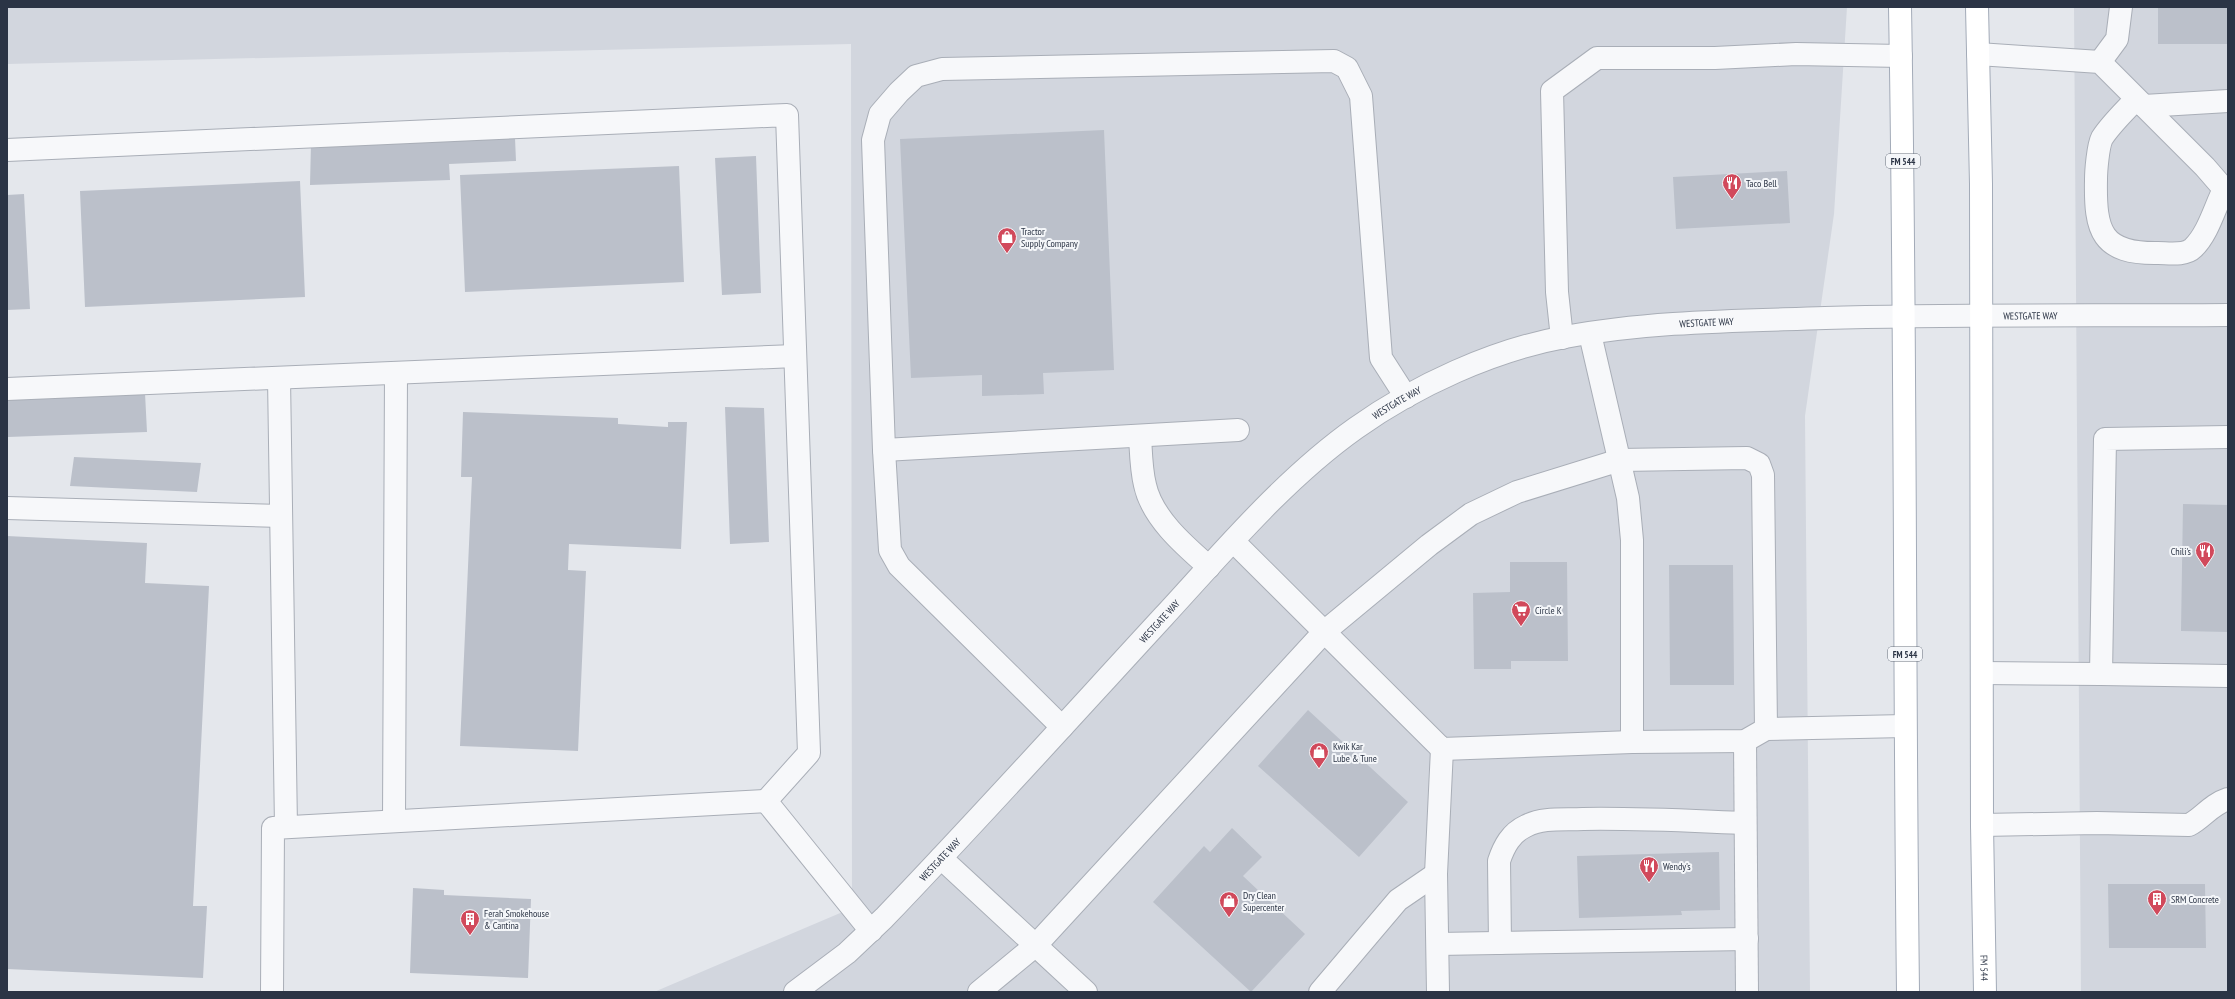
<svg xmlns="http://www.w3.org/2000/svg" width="2235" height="999" font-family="'PT Sans Narrow',sans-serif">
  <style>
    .built { fill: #d2d6de }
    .building { fill: #bbc0ca }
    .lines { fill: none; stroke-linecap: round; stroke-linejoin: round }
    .minor-casing { stroke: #a9aeb7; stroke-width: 24 }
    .major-casing { stroke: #a3abb8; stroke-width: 24 }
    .minor { stroke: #f7f8fa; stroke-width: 22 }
    .major { stroke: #fff; stroke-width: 22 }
    .labels { text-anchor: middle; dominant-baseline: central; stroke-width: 4; stroke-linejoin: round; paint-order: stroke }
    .shield { fill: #f4f6f9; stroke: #676e7b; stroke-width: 1 }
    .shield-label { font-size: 9px; font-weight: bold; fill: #2b3445 }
    .poi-label { font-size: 10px; fill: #2b3445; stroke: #f4f6f9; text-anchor: start }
    .street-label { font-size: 10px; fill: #2b3445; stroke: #f4f6f9 }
  </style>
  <rect width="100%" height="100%" fill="#e4e7ec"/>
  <path class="built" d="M 7,7 L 1847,7 L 1834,214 L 1805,416 L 1810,992 L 654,992 L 852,908 L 851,44 L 7,64 Z
    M 2074,7 L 2228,7 L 2228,992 L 2081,992 Z"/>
  <path class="building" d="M 2158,7 L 2228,7 L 2228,44 L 2158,44 Z
    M 1104,130 L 1114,370 L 1043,373 L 1044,394 L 982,396 L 982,375 L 911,378 L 900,139 Z
    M 515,138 L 516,161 L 449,164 L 450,180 L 310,185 L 311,143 Z
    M 756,156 L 761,293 L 722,295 L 715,158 Z
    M 679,166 L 684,282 L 465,292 L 460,175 Z
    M 1787,171 L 1790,223 L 1676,229 L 1673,177 Z
    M 300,181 L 305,297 L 85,307 L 80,191 Z
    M 24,194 L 30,309 L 7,310 L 7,195 Z
    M 145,393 L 147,432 L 8,437 L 7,398 Z
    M 725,407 L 764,408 L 769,542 L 730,544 Z
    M 463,412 L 618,418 L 618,424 L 668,427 L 668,422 L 687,422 L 681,549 L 569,544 L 568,570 L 586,571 L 578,751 L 460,746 L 472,477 L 461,477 Z
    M 74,457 L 201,463 L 197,492 L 70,486 Z
    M 2183,504 L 2228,505 L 2228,632 L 2181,631 Z
    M 7,536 L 147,543 L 145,583 L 209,586 L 193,906 L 207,906 L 203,978 L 7,969 Z
    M 1510,562 L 1567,562 L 1568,661 L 1511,661 L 1511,669 L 1474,669 L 1473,593 L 1510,592 Z
    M 1669,565 L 1733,565 L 1734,685 L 1670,685 Z
    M 1308,710 L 1408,802 L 1359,857 L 1258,766 Z
    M 1232,828 L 1262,857 L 1243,876 L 1305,934 L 1251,992 L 1153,902 L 1204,846 L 1210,852 Z
    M 1719,852 L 1720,910 L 1681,911 L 1682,915 L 1579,918 L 1577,856 Z
    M 2108,884 L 2205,884 L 2206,948 L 2109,948 Z
    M 413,888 L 444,890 L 444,895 L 531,899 L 528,978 L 410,973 Z"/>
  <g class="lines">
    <g class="minor-casing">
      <g id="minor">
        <path d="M 1978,54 L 2100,62 L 2205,167 L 2224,189 L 2228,190"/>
        <path d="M 2100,62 L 2117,39 L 2121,7"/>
        <path d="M 2136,99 C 2125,111 2111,124 2102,138 C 2098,146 2096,171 2096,180 C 2095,231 2101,254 2158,253 C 2168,253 2185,256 2193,248 C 2208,234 2215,207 2224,189"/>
        <path d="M 2144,106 L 2228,101"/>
        <path d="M 7,150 L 787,115 L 809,753 L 766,801 L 871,931"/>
        <path d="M 1590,334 L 1628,498 L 1632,540 L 1632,742"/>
        <path d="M 1562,338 L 1557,292 L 1552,91 L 1597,58 L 1715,58 L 1796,54 L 1901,56"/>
        <path d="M 279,378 L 286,827"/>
        <path d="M 7,389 L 795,356"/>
        <path d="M 1140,436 C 1141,452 1141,469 1145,485 C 1152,518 1185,546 1209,567"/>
        <path d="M 2228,437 L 2105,439 L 2101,674 L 2228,676"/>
        <path d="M 884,450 L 1238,430"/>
        <path d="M 7,508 L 281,516"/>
        <path d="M 1233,541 L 1442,749 L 1632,742 L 1745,741 L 1766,729 L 1905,726"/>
        <path d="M 1982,673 L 2101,674"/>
        <path d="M 1062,727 L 899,566 L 890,550 L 884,450 L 873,140 L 880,114 L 899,92 L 916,76 L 942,69 L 1334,61 L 1347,68 L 1361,96 L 1381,358 L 1406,397"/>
        <path d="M 1745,741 L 1747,992"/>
        <path d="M 394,821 L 396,373"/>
        <path d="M 1982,825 L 2097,823 L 2189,825 C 2204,817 2210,805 2228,799"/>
        <path d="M 941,858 L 1086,992"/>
        <path d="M 1500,943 L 1499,861 C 1504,846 1511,833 1526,826 C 1543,817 1564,820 1583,819 C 1637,818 1691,821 1745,823"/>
        <path d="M 1438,944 L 1747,939"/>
        <path d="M 272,992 L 273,828 L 766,801"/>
        <path id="s1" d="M 795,992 L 847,953 L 884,918 C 979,819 1071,717 1164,616 C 1223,552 1284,479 1356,428 C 1415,386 1493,350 1565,337 C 1650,321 1738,321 1825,318 C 1959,314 2094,316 2228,315"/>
        <path d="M 979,992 L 1036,945 L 1324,632 L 1429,545 L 1471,514 L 1517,492 L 1620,460 L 1747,458 L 1759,464 L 1763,475 L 1766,729"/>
        <path d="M 1320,992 L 1398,900 L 1436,874"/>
        <path d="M 1438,992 L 1436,874 L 1442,749"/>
      </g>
    </g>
    <g class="major-casing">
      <g id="major">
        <path d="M 1900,7 C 1906,335 1904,664 1908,992"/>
        <path id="s2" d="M 1977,7 L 1981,184 L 1982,825 L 1985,992"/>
      </g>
    </g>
    <use href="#minor" class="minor"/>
    <use href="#major" class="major"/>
  </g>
  <defs>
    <g id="restaurant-pin" transform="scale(1)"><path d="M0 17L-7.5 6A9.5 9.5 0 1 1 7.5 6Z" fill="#d1495b" stroke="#f4f6f9"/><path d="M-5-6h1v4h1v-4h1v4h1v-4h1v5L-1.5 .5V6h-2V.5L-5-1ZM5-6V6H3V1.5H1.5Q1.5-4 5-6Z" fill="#fff"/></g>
    <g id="shop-pin" transform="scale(1)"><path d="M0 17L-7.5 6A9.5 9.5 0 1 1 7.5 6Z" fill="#d1495b" stroke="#f4f6f9"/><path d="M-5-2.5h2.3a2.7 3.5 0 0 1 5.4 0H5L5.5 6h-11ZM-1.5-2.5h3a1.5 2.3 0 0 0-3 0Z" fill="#fff"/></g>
    <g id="supermarket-pin" transform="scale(1)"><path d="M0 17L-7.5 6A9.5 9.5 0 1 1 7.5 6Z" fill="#d1495b" stroke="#f4f6f9"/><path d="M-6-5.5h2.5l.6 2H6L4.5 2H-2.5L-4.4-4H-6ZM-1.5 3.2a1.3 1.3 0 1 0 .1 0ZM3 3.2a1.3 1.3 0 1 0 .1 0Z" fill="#fff"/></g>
    <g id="building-pin" transform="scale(1)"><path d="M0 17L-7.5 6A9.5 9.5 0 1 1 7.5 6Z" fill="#d1495b" stroke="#f4f6f9"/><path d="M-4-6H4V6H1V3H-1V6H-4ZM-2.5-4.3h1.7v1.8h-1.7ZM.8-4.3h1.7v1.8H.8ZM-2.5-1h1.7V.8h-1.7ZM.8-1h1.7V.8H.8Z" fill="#fff"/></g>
  </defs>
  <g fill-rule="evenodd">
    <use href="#restaurant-pin" x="1732" y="183"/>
    <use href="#shop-pin" x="1007" y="237"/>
    <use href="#restaurant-pin" x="2205" y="551"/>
    <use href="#supermarket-pin" x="1521" y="610"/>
    <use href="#shop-pin" x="1319" y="752"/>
    <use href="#restaurant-pin" x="1649" y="866"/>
    <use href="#building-pin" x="2157" y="899"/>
    <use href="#shop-pin" x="1229" y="901"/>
    <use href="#building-pin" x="470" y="919"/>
  </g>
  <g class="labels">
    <g class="shield">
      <rect x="1886" y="154" width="34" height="14" rx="3"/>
      <rect x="1888" y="647" width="34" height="14" rx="3"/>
    </g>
    <g class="shield-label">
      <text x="1903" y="161">FM 544</text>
      <text x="1905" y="654">FM 544</text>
    </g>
    <g class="poi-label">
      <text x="1746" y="183">Taco Bell</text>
      <text x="1021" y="231">Tractor<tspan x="1021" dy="12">Supply Company</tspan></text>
      <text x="2191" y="551" text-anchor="end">Chili's</text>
      <text x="1535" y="610">Circle K</text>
      <text x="1333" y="746">Kwik Kar<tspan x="1333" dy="12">Lube &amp; Tune</tspan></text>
      <text x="1663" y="866">Wendy's</text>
      <text x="1243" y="895">Dry Clean<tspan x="1243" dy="12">Supercenter</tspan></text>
      <text x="2171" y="899">SRM Concrete</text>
      <text x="484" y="913">Ferah Smokehouse<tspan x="484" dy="12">&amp; Cantina</tspan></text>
    </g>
    <g class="street-label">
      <text stroke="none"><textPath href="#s1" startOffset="1493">WESTGATE WAY</textPath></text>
      <text stroke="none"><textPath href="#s1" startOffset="1169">WESTGATE WAY</textPath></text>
      <text stroke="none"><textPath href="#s1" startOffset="845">WESTGATE WAY</textPath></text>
      <text stroke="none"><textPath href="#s1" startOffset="521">WESTGATE WAY</textPath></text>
      <text stroke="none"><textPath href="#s1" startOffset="197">WESTGATE WAY</textPath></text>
      <text stroke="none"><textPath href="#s2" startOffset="961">FM 544</textPath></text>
    </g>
  </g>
  <rect width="2235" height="999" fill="none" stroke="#2b3445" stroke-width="16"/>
</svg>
